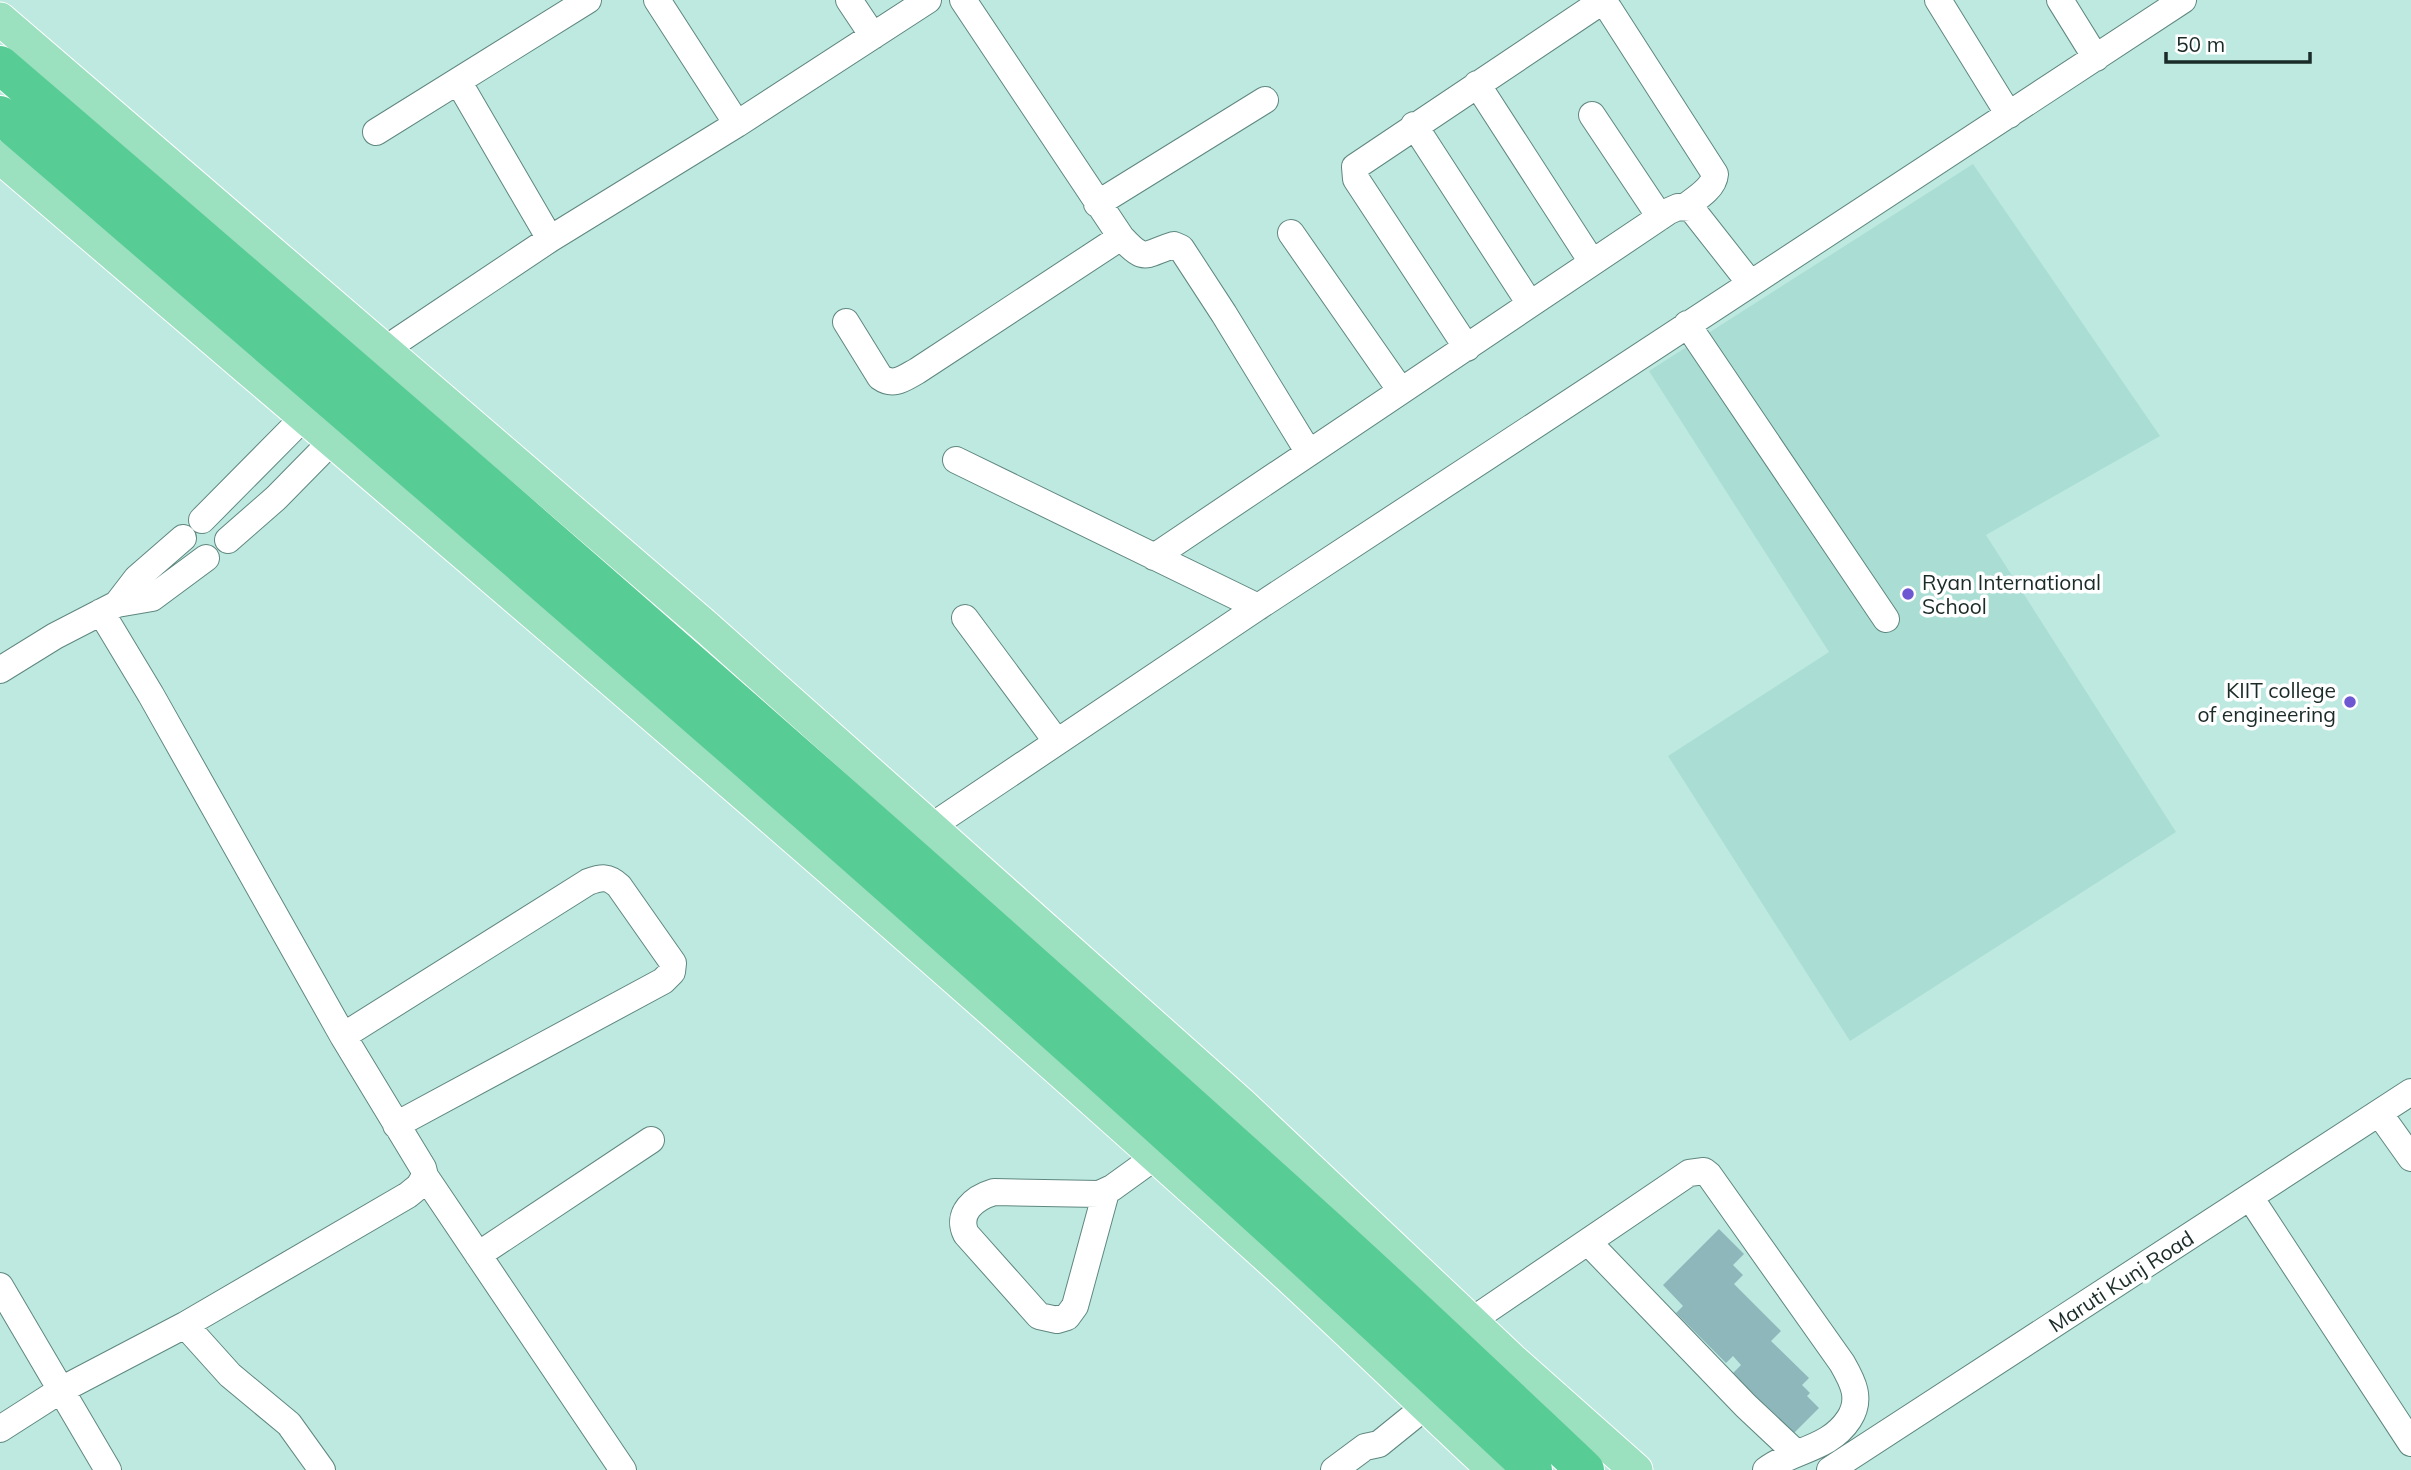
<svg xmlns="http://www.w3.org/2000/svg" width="2411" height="1470" font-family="Mulish,sans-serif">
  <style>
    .built { fill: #aaded4 }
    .building { fill: #8db7bb }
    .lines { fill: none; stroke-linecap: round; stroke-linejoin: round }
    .minor-casing { stroke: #5f877f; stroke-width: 28 }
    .major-casing { stroke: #fff; stroke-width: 35 }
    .highway-casing { stroke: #fff; stroke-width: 40 }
    .minor { stroke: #fff; stroke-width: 26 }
    .major { stroke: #9be0bf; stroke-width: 33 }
    .highway { stroke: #58cc95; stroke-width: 38 }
    .poi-dot { fill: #6d58d2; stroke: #fff; stroke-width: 2.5 }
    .labels { text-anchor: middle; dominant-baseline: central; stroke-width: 7; stroke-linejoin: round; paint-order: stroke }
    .poi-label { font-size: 21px; fill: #1a2b28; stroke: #fff; text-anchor: start }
    .street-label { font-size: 21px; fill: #1a2b28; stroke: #fff }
  </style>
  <rect width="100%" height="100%" fill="#bee9e0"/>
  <path class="built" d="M 1973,164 L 2160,436 L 1986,535 L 2176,832 L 1850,1041 L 1668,756 L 1829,652 L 1649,371 Z"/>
  <path class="building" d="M 1719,1229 L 1744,1254 L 1733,1265 L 1743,1275 L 1734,1284 L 1781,1331 L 1771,1341 L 1809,1378 L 1802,1385 L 1810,1393 L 1807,1396 L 1819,1408 L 1793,1434 L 1775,1415 L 1767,1422 L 1728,1378 L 1741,1365 L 1733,1356 L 1726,1363 L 1676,1313 L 1683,1306 L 1663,1285 Z"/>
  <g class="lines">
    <g class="minor-casing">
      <path id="minor" d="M 657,0 L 737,124
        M 849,0 L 873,36
        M 963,0 L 1121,237 C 1146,264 1144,254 1174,245 L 1181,248 L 1224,314 L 1309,453
        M 1938,0 L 2009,115
        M 2060,0 L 2096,58
        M 458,81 L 550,239
        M 1477,84 L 1592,262
        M 1592,115 L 1660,217
        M 1414,125 L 1530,304
        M 376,132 L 588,0
        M 1097,204 L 1265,100
        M 1291,233 L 1401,391
        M 846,322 L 880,377 C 894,387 904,378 917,371 L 1121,237
        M 1687,324 L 1886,619
        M 1467,348 L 1356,179 L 1355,167 L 1598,4 L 1606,5 L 1609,9 L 1715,174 C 1714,188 1697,198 1686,206
        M 384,350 L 550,239 L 737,124 L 928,0
        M 956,460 L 1258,607
        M 202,520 L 304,417
        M 228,540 L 276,498 L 333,440
        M 1154,557 L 1669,211 L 1678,207 L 1691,208 L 1750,283
        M 117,604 L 137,578 L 183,538
        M 965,618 L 1057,742
        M 0,670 L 55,636 L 117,604 L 152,598 L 206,558
        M 929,828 L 1258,607 L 2183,0
        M 343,1036 L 588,882 C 602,877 608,876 619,886 L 673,963 L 672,972 L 663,981 L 396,1125
        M 2379,1113 L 2411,1158
        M 425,1176 L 623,1470
        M 1106,1192 L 1075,1306 L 1067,1317 L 1057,1320 L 1039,1316 L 966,1234 C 956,1213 974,1198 994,1192 L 1099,1194 L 1112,1188 L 1155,1157
        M 2250,1197 L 2411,1443
        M 1588,1242 L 1746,1406 L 1796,1453
        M 478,1255 L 651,1140
        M 0,1286 L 108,1470
        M 1471,1321 L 1689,1173 L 1704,1171 L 1709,1175 L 1842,1363 C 1853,1382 1862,1399 1849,1419 C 1829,1450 1793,1449 1766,1470
        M 185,1325 L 230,1375 L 289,1424 L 322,1470
        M 0,1429 L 61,1390 L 185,1325 L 408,1195 L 419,1186 L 425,1176 L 423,1168 L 343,1036 L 151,695 L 101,612
        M 1334,1470 L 1365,1447 L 1379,1444 L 1426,1406
        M 1830,1470 L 2411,1092"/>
    </g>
    <g class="major-casing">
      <path id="major" d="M 0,19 L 705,626 L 1240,1103 L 1511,1359 L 1636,1470
        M 0,157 C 430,525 864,890 1283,1271 C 1354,1336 1423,1404 1494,1470"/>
    </g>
    <g class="highway-casing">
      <path id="highway" d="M 0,65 C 442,444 881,825 1313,1216 C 1405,1299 1495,1385 1585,1470
        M 0,115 C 517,559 1036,1003 1533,1470"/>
    </g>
    <use href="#minor" class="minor"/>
    <use href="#major" class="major"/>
    <use href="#highway" class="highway"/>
  </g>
  <g class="poi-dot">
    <circle cx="1908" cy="594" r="7"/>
    <circle cx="2350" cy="702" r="7"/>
  </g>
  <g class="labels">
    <g class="poi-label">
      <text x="1922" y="582">Ryan International<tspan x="1922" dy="24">School</tspan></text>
      <text x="2336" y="690" text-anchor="end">KIIT college<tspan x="2336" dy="24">of engineering</tspan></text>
    </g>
    <g class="street-label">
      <text transform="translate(2121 1281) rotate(-33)">Maruti Kunj Road</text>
    </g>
  </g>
  <path d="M2166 52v10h144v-10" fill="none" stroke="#1a2b28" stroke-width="3.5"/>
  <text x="2176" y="52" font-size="21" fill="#1a2b28" stroke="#ffffff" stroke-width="5" paint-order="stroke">50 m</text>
</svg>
